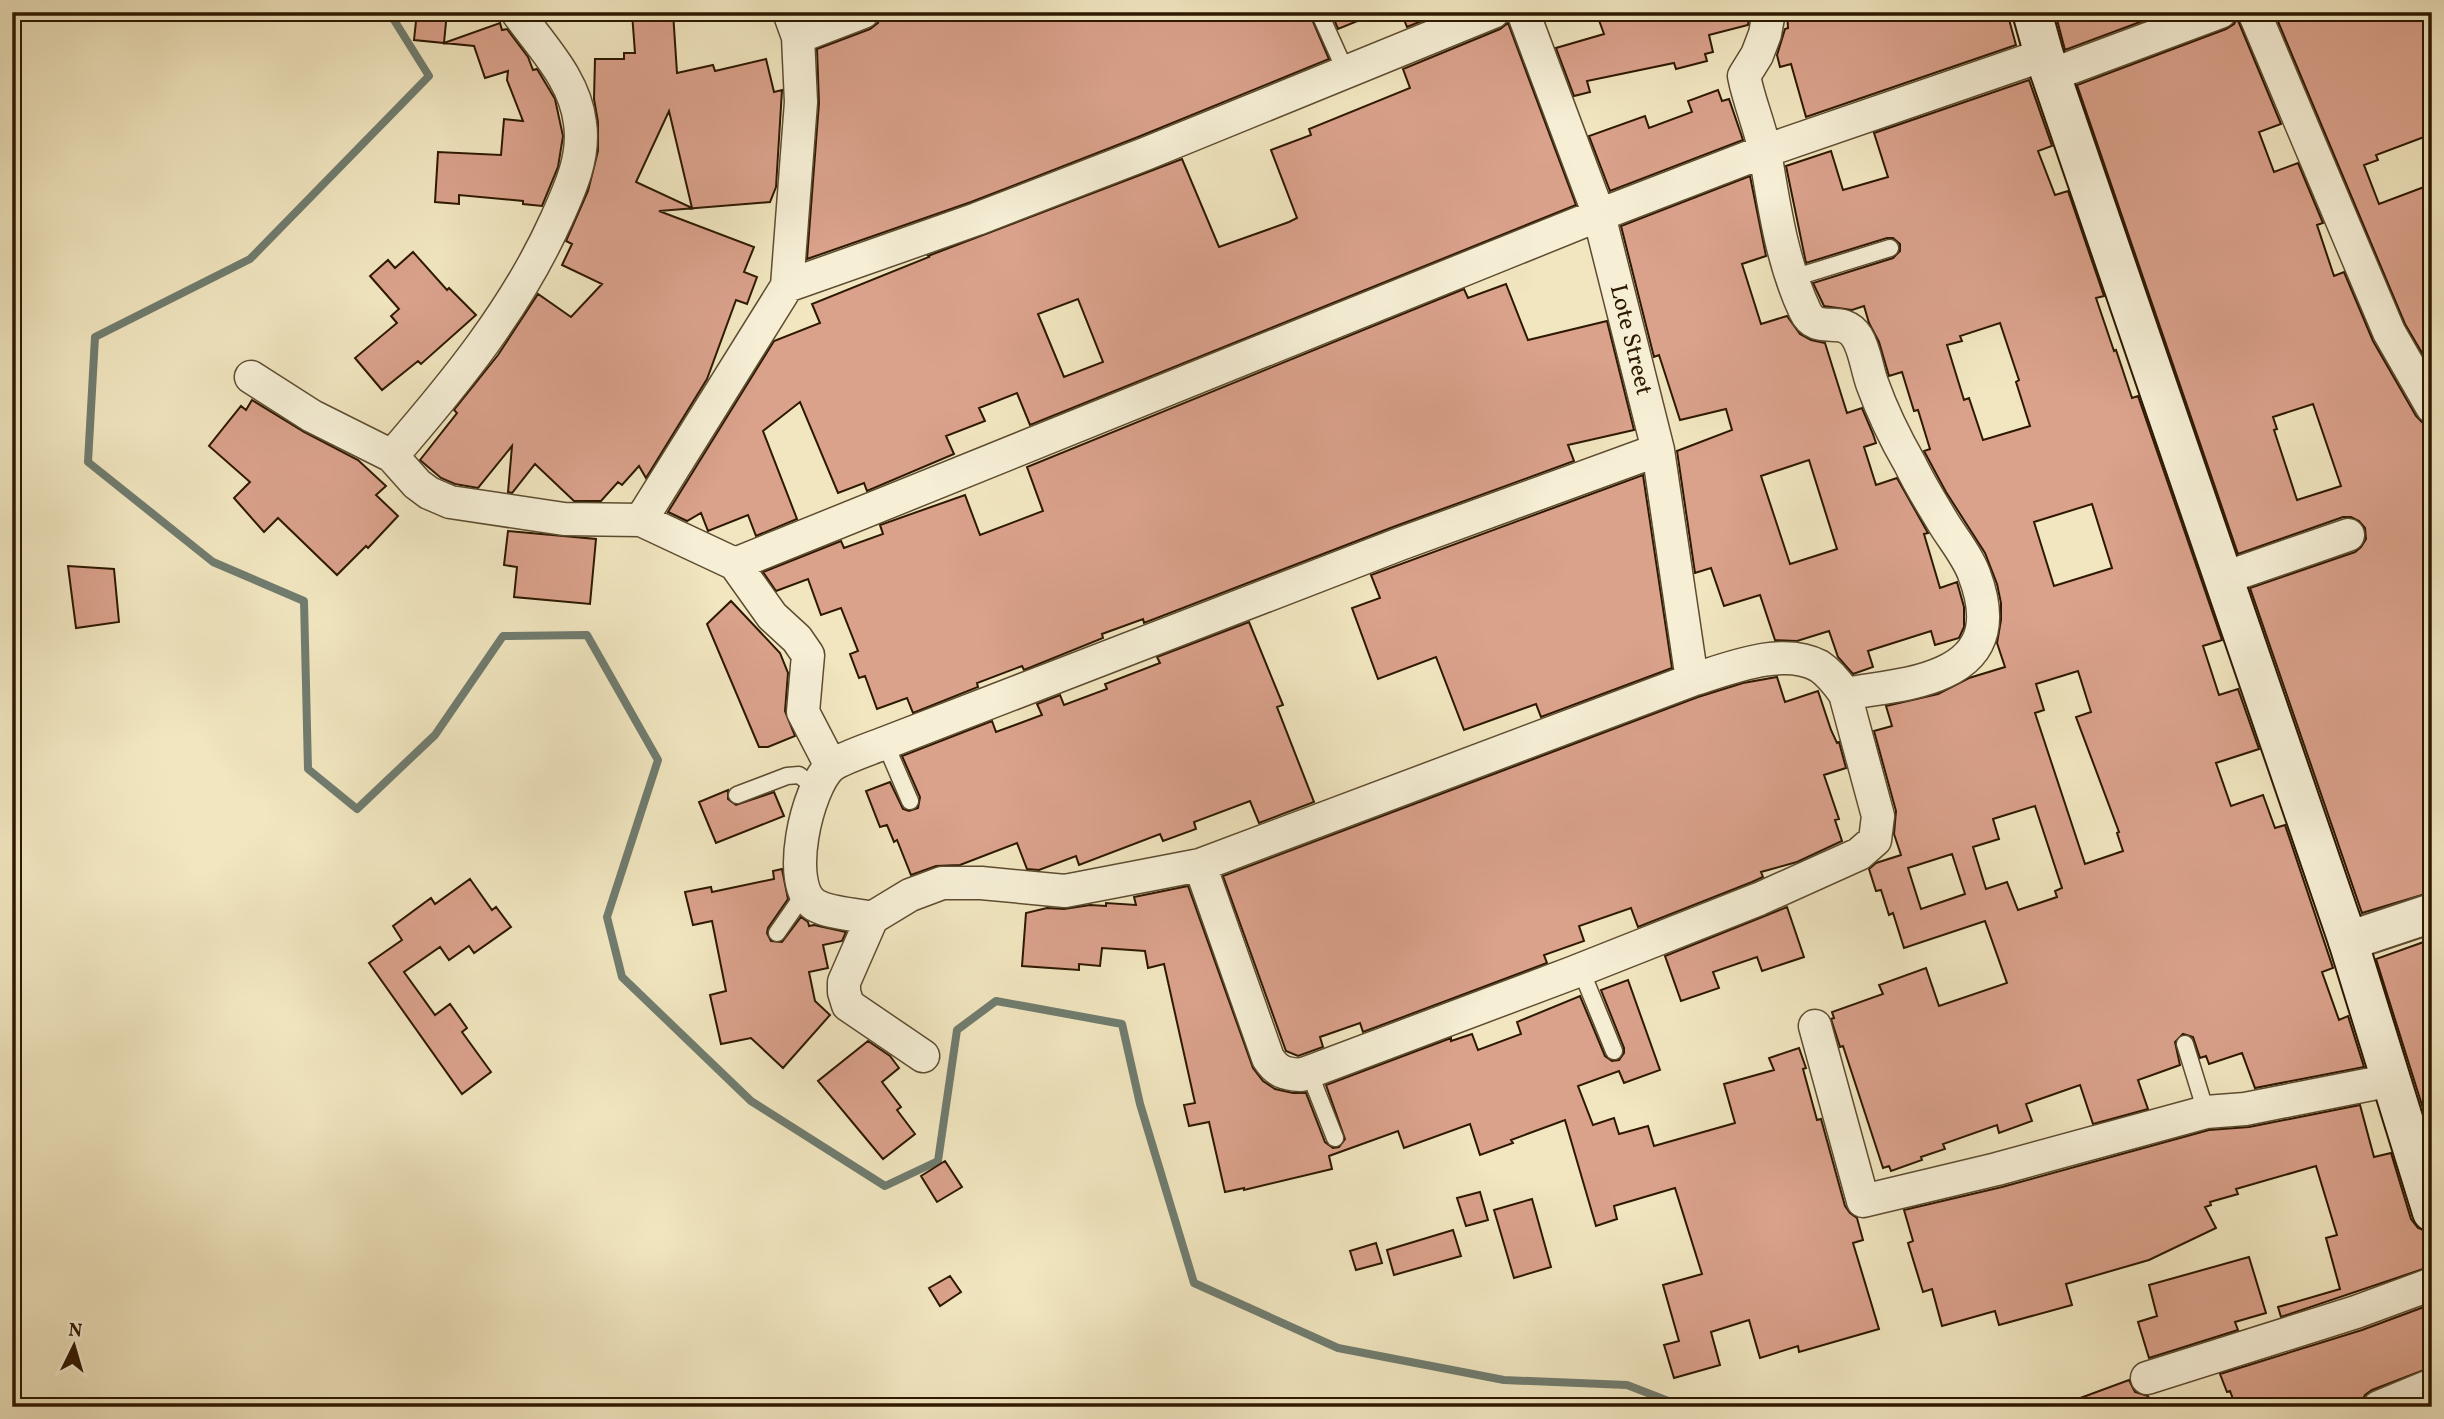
<svg xmlns="http://www.w3.org/2000/svg" width="2444" height="1419" font-family="Vollkorn,serif">
  <style>
    .lines { fill: none; stroke-linecap: round; stroke-linejoin: round }
    .stream { stroke: #707c6f; stroke-width: 8 }
    .building { fill: #daa18b; stroke: #2d1800; stroke-width: 2; fill-rule: evenodd }
    .service-casing { stroke: #5e4c30; stroke-width: 19 }
    .minor-casing { stroke: #5e4c30; stroke-width: 35 }
    .tertiary-casing { stroke: #5e4c30; stroke-width: 42 }
    .secondary-casing { stroke: #2d1800; stroke-width: 42 }
    .service { stroke: #f6efd6; stroke-width: 16 }
    .minor { stroke: #f6efd6; stroke-width: 32 }
    .tertiary { stroke: #f6efd6; stroke-width: 38 }
    .secondary { stroke: #f6efd6; stroke-width: 38 }
    .labels { text-anchor: middle; dominant-baseline: central; stroke-width: 6; stroke-linejoin: round; paint-order: stroke }
    .street-label { font-size: 24px; fill: #2d1800; stroke: #f6efd6 }
  </style>
  <rect width="100%" height="100%" fill="#f1e6c0"/>
  <filter id="stains"><feTurbulence type="fractalNoise" baseFrequency=".00286" numOctaves="4"/><feColorMatrix values="0 0 0 0 .2 0 0 0 0 .09 0 0 0 0 .02 0 0 0 .5 -.17"/></filter>
  <radialGradient id="worn" r=".72"><stop offset=".6" stop-color="#630" stop-opacity="0"/><stop offset="1" stop-color="#630" stop-opacity=".3"/></radialGradient>
  <g class="lines">
    <path class="stream" d="M 389,12 L 429,76 L 250,259 L 95,337 L 88,462 L 213,562 L 304,601 L 308,769 L 357,809 L 435,735 L 503,636 L 587,635 L 658,760 L 607,917 L 622,977 L 751,1101 L 885,1186 L 938,1161 L 957,1030 L 996,1001 L 1122,1024 L 1140,1104 L 1194,1283 L 1338,1348 L 1504,1380 L 1627,1385 L 1684,1407"/>
  </g>
  <path class="building" d="M 417,12 L 447,12 L 444,43 L 500,23 L 502,30 L 507,29 L 528,57 L 533,70 L 537,69 L 555,99 L 563,136 L 558,167 L 542,206 L 523,204 L 523,201 L 459,195 L 459,204 L 435,202 L 438,152 L 501,155 L 504,119 L 523,121 L 507,80 L 508,71 L 485,78 L 474,46 L 414,40 Z
    M 673,12 L 677,73 L 713,65 L 715,71 L 766,59 L 774,92 L 782,90 L 776,187 L 770,202 L 659,211 L 754,247 L 744,272 L 757,277 L 747,304 L 736,300 L 707,379 L 646,478 L 639,466 L 622,485 L 618,482 L 601,501 L 574,501 L 535,464 L 512,493 L 508,492 L 512,446 L 478,488 L 455,484 L 441,478 L 420,460 L 457,413 L 454,410 L 498,355 L 538,294 L 571,317 L 602,284 L 562,265 L 572,244 L 566,241 L 588,191 L 598,151 L 598,122 L 594,99 L 595,59 L 624,59 L 624,53 L 635,53 L 632,13 ZM 669,111 L 692,208 L 636,182 Z
    M 881,12 L 1309,12 L 1329,59 L 1138,137 L 971,202 L 807,259 L 819,103 L 817,49 L 870,29 L 878,23 Z
    M 1331,12 L 1377,12 L 1377,13 L 1338,29 Z
    M 1401,12 L 1444,12 L 1407,27 Z
    M 1596,12 L 1750,12 L 1748,25 L 1709,35 L 1713,52 L 1705,54 L 1707,61 L 1676,69 L 1674,63 L 1587,81 L 1590,92 L 1574,96 L 1556,48 L 1604,34 Z
    M 1787,12 L 2007,12 L 2016,45 L 1806,117 L 1791,64 L 1780,67 L 1777,55 L 1785,29 L 1788,28 Z
    M 2055,12 L 2167,12 L 2065,50 Z
    M 2274,12 L 2432,12 L 2432,134 L 2376,155 L 2378,160 L 2364,165 L 2379,204 L 2432,184 L 2432,370 L 2405,324 Z
    M 2237,18 L 2281,124 L 2259,132 L 2274,172 L 2298,163 L 2323,223 L 2317,225 L 2334,276 L 2344,272 L 2373,341 L 2416,416 L 2422,422 L 2432,425 L 2432,892 L 2362,913 L 2250,588 L 2355,552 L 2361,547 L 2366,539 L 2365,528 L 2359,521 L 2351,517 L 2343,517 L 2238,554 L 2077,85 L 2226,29 L 2234,24 ZM 2313,404 L 2341,486 L 2297,500 L 2274,430 L 2277,429 L 2273,417 Z
    M 1508,23 L 1576,205 L 1030,425 L 1017,393 L 979,408 L 985,421 L 946,436 L 954,454 L 867,491 L 864,483 L 838,493 L 800,402 L 763,431 L 797,519 L 756,536 L 748,515 L 708,531 L 701,513 L 687,521 L 668,512 L 774,341 L 820,323 L 812,304 L 929,257 L 928,256 L 1182,159 L 1219,247 L 1289,222 L 1297,218 L 1271,150 L 1311,135 L 1309,129 L 1410,88 L 1403,69 L 1500,29 ZM 1078,299 L 1103,362 L 1064,377 L 1038,314 Z
    M 2029,80 L 2052,146 L 2038,151 L 2055,195 L 2068,191 L 2104,296 L 2096,298 L 2114,351 L 2116,350 L 2132,398 L 2138,396 L 2222,640 L 2203,646 L 2219,695 L 2238,689 L 2259,749 L 2216,763 L 2231,806 L 2263,795 L 2275,828 L 2285,825 L 2333,968 L 2322,972 L 2339,1020 L 2348,1016 L 2364,1067 L 2255,1088 L 2242,1053 L 2209,1064 L 2206,1056 L 2200,1058 L 2193,1037 L 2183,1034 L 2175,1042 L 2180,1065 L 2138,1080 L 2148,1109 L 2093,1124 L 2080,1085 L 2026,1104 L 2032,1121 L 1999,1133 L 1997,1125 L 1943,1144 L 1945,1149 L 1921,1157 L 1922,1160 L 1891,1171 L 1889,1166 L 1883,1168 L 1843,1046 L 1840,1047 L 1831,1019 L 1834,1018 L 1832,1012 L 1883,994 L 1879,985 L 1926,968 L 1939,1006 L 2007,983 L 1985,921 L 1904,948 L 1893,913 L 1889,915 L 1881,890 L 1876,891 L 1869,869 L 1876,863 L 1901,855 L 1894,834 L 1896,811 L 1874,731 L 1892,726 L 1886,706 L 1938,694 L 1969,678 L 2005,667 L 1997,643 L 2001,620 L 2001,603 L 1997,584 L 1985,553 L 1946,492 L 1924,451 L 1930,449 L 1918,410 L 1914,411 L 1902,372 L 1889,376 L 1879,342 L 1869,323 L 1864,306 L 1852,310 L 1824,306 L 1813,283 L 1893,258 L 1900,251 L 1900,244 L 1893,238 L 1887,238 L 1806,263 L 1786,166 L 1831,151 L 1843,190 L 1888,177 L 1874,133 ZM 2000,323 L 2019,380 L 2016,382 L 2030,426 L 1983,440 L 1969,398 L 1964,400 L 1947,345 L 1962,341 L 1960,336 ZM 2092,504 L 2112,568 L 2054,586 L 2034,522 ZM 2078,671 L 2091,712 L 2076,717 L 2119,832 L 2117,833 L 2123,851 L 2085,864 L 2035,713 L 2044,710 L 2036,684 ZM 2035,806 L 2062,888 L 2055,891 L 2057,897 L 2018,910 L 2007,882 L 1986,889 L 1973,847 L 1999,839 L 1993,819 ZM 1952,854 L 1965,894 L 1921,909 L 1908,868 Z
    M 1718,90 L 1722,101 L 1729,99 L 1743,140 L 1610,191 L 1589,136 L 1645,116 L 1649,128 L 1692,112 L 1688,101 Z
    M 1750,176 L 1766,256 L 1742,264 L 1761,324 L 1787,316 L 1800,334 L 1811,340 L 1825,343 L 1847,413 L 1862,408 L 1873,434 L 1876,443 L 1864,447 L 1876,485 L 1897,478 L 1928,533 L 1924,534 L 1940,588 L 1957,582 L 1964,607 L 1964,627 L 1959,638 L 1935,645 L 1931,631 L 1868,651 L 1873,667 L 1853,674 L 1838,657 L 1829,631 L 1797,641 L 1775,640 L 1760,595 L 1724,606 L 1711,568 L 1695,573 L 1677,451 L 1732,430 L 1726,409 L 1680,420 L 1659,355 L 1654,357 L 1621,226 ZM 1809,460 L 1837,549 L 1790,564 L 1761,476 Z
    M 413,252 L 447,290 L 449,288 L 476,315 L 421,364 L 418,361 L 382,390 L 355,358 L 397,323 L 391,316 L 399,309 L 370,276 L 388,260 L 395,268 Z
    M 1506,284 L 1528,340 L 1607,321 L 1634,430 L 1568,445 L 1574,461 L 1393,527 L 1144,623 L 1143,619 L 1102,634 L 1103,638 L 1024,670 L 1022,666 L 977,683 L 978,687 L 913,713 L 907,698 L 877,709 L 865,676 L 859,678 L 850,654 L 858,651 L 841,608 L 821,615 L 808,579 L 776,591 L 763,572 L 841,541 L 844,548 L 883,534 L 880,525 L 965,495 L 980,535 L 1043,511 L 1027,467 L 1464,289 L 1468,298 Z
    M 252,400 L 304,432 L 358,460 L 386,486 L 376,495 L 398,516 L 368,548 L 366,546 L 337,575 L 278,518 L 264,532 L 234,498 L 250,482 L 209,446 L 241,406 L 246,410 Z
    M 1643,475 L 1672,668 L 1541,717 L 1536,704 L 1464,730 L 1436,657 L 1378,679 L 1352,608 L 1380,598 L 1371,575 Z
    M 508,531 L 596,539 L 590,604 L 514,597 L 517,567 L 504,565 Z
    M 68,566 L 114,569 L 119,622 L 76,628 Z
    M 731,601 L 780,653 L 788,673 L 785,711 L 795,736 L 768,747 L 759,747 L 707,624 Z
    M 1249,622 L 1283,705 L 1277,707 L 1314,802 L 1259,823 L 1250,801 L 1194,822 L 1196,829 L 1163,841 L 1160,834 L 1079,865 L 1076,856 L 1039,870 L 1027,869 L 1017,843 L 960,865 L 936,866 L 911,875 L 897,840 L 894,842 L 887,825 L 880,827 L 866,791 L 890,782 L 903,809 L 909,811 L 918,808 L 920,797 L 902,756 L 992,721 L 996,732 L 1042,715 L 1037,704 L 1060,695 L 1064,705 L 1107,689 L 1105,684 L 1160,663 L 1157,657 Z
    M 1777,677 L 1785,702 L 1818,691 L 1831,730 L 1837,743 L 1839,742 L 1846,768 L 1824,775 L 1839,819 L 1835,820 L 1842,841 L 1797,862 L 1761,872 L 1763,877 L 1752,882 L 1638,927 L 1631,908 L 1579,926 L 1584,941 L 1544,955 L 1547,963 L 1363,1032 L 1360,1023 L 1320,1037 L 1323,1047 L 1298,1056 L 1286,1051 L 1223,876 L 1698,697 L 1743,683 Z
    M 728,790 L 728,799 L 736,805 L 774,792 L 784,816 L 716,843 L 699,802 Z
    M 782,869 L 788,899 L 768,928 L 767,933 L 771,941 L 782,942 L 801,917 L 808,922 L 809,926 L 814,925 L 846,932 L 842,941 L 823,945 L 828,968 L 809,972 L 815,1001 L 830,1015 L 783,1068 L 751,1038 L 721,1044 L 710,995 L 726,991 L 712,921 L 693,925 L 685,892 L 711,887 L 712,892 L 774,879 L 773,871 Z
    M 470,879 L 492,910 L 496,907 L 511,927 L 474,953 L 469,946 L 449,960 L 440,947 L 404,972 L 435,1015 L 450,1004 L 467,1028 L 462,1032 L 491,1072 L 462,1094 L 369,963 L 402,940 L 393,926 L 431,898 L 435,904 Z
    M 1188,886 L 1253,1068 L 1263,1081 L 1275,1089 L 1293,1093 L 1306,1093 L 1325,1142 L 1333,1148 L 1339,1147 L 1345,1139 L 1326,1085 L 1451,1038 L 1451,1041 L 1472,1034 L 1478,1050 L 1521,1034 L 1517,1022 L 1580,996 L 1605,1056 L 1612,1061 L 1619,1060 L 1624,1053 L 1624,1048 L 1601,990 L 1628,980 L 1660,1070 L 1624,1083 L 1619,1071 L 1578,1086 L 1593,1125 L 1614,1118 L 1619,1134 L 1648,1126 L 1654,1146 L 1735,1123 L 1724,1084 L 1774,1070 L 1769,1058 L 1799,1048 L 1806,1068 L 1803,1069 L 1817,1120 L 1821,1119 L 1845,1206 L 1850,1213 L 1857,1218 L 1863,1240 L 1853,1243 L 1879,1329 L 1799,1352 L 1798,1346 L 1760,1358 L 1749,1320 L 1711,1332 L 1720,1365 L 1674,1378 L 1664,1345 L 1679,1341 L 1663,1285 L 1702,1274 L 1675,1188 L 1614,1206 L 1617,1219 L 1596,1226 L 1565,1120 L 1511,1140 L 1513,1143 L 1480,1155 L 1470,1124 L 1404,1148 L 1398,1131 L 1329,1156 L 1332,1169 L 1244,1190 L 1244,1188 L 1225,1192 L 1209,1122 L 1189,1126 L 1184,1105 L 1195,1103 L 1164,964 L 1148,968 L 1145,951 L 1102,948 L 1100,966 L 1079,964 L 1079,970 L 1022,966 L 1026,913 L 1047,908 L 1064,909 L 1090,905 L 1106,906 L 1106,903 L 1136,905 L 1134,897 Z
    M 1787,907 L 1804,957 L 1762,971 L 1757,957 L 1713,972 L 1719,988 L 1681,1001 L 1665,956 Z
    M 2432,939 L 2432,1137 L 2376,959 Z
    M 868,1041 L 890,1056 L 899,1068 L 882,1082 L 901,1107 L 897,1110 L 915,1134 L 883,1159 L 818,1081 Z
    M 2360,1105 L 2374,1157 L 2391,1153 L 2411,1219 L 2418,1228 L 2432,1233 L 2432,1266 L 2281,1317 L 2278,1307 L 2340,1289 L 2326,1238 L 2337,1235 L 2316,1166 L 2236,1189 L 2238,1194 L 2210,1202 L 2211,1205 L 2205,1207 L 2216,1228 L 2149,1260 L 2066,1284 L 2072,1305 L 1999,1325 L 1995,1311 L 1942,1326 L 1932,1289 L 1923,1292 L 1908,1243 L 1913,1241 L 1904,1210 L 2002,1187 L 2209,1130 L 2249,1127 Z
    M 945,1161 L 962,1187 L 937,1202 L 921,1176 Z
    M 1480,1192 L 1488,1220 L 1466,1226 L 1457,1198 Z
    M 1532,1199 L 1551,1267 L 1514,1278 L 1494,1210 Z
    M 1453,1230 L 1461,1256 L 1394,1275 L 1387,1250 Z
    M 1376,1243 L 1382,1263 L 1356,1270 L 1350,1251 Z
    M 2249,1257 L 2266,1313 L 2235,1322 L 2238,1330 L 2149,1358 L 2138,1322 L 2157,1316 L 2149,1285 Z
    M 950,1276 L 961,1292 L 940,1306 L 929,1288 Z
    M 2432,1304 L 2432,1367 L 2372,1390 L 2365,1395 L 2361,1404 L 2354,1407 L 2236,1407 L 2230,1391 L 2227,1392 L 2220,1374 L 2362,1330 Z
    M 2129,1380 L 2135,1392 L 2148,1396 L 2152,1407 L 2064,1407 L 2064,1404 Z"/>
  <g class="lines">
    <g class="service-casing">
      <path id="service" d="M 1319,12 L 1346,72
        M 1793,278 L 1890,248
        M 885,743 L 910,801
        M 737,795 L 787,776 L 799,775 L 816,788
        M 777,933 L 804,894
        M 1581,970 L 1614,1051
        M 2185,1044 L 2206,1112
        M 1309,1072 L 1335,1138"/>
    </g>
    <g class="minor-casing">
      <path id="minor" d="M 789,12 L 798,37 L 801,102 L 787,286 L 641,520 L 735,564 L 772,616 L 797,639 L 808,655 L 803,712 L 831,766
        M 1523,12 L 1599,215 L 1658,450 L 1692,680
        M 1769,12 L 1765,34 L 1757,55 L 1744,76 C 1749,102 1760,126 1765,152 C 1774,206 1782,262 1805,311 C 1817,337 1842,313 1857,337 C 1865,350 1867,369 1872,383 C 1882,411 1895,438 1910,464 C 1920,485 1932,504 1944,524 C 1954,540 1968,557 1974,574 C 1990,616 1988,652 1944,672 C 1914,686 1877,688 1845,694
        M 2254,12 L 2389,332 L 2432,407
        M 798,37 L 863,12
        M 2051,75 L 2220,12
        M 787,286 L 977,219 L 1145,154 L 1493,12
        M 251,377 L 312,416 L 392,456 C 455,383 516,309 556,220 C 570,189 585,157 580,123 C 575,79 541,46 517,12
        M 392,456 L 417,484 L 429,493 L 450,502 L 564,519 L 641,520
        M 735,564 L 1599,215 L 1765,151 L 2044,55
        M 2224,578 L 2348,535
        M 872,918 C 855,914 831,914 815,905 C 784,886 807,787 831,766 C 840,759 872,748 885,743 L 1400,544 L 1658,450
        M 1815,1026 L 1863,1201 L 1997,1169 L 2206,1112 L 2245,1109 L 2392,1080
        M 923,1056 L 848,1005 L 844,992 L 844,982 L 872,918 L 910,895 L 942,883 L 981,883 L 1065,891 L 1200,865 L 1692,680 C 1728,669 1782,646 1819,666 C 1830,673 1838,684 1845,694 L 1878,816 L 1875,840 L 1859,854 L 1759,899 L 1572,973 L 1301,1075 C 1285,1074 1277,1072 1268,1058 L 1200,865
        M 2147,1378 L 2356,1312 L 2432,1284
        M 2379,1407 L 2432,1385"/>
    </g>
    <g class="tertiary-casing">
      <path id="tertiary" d="M 2348,941 L 2432,913"/>
    </g>
    <g class="secondary-casing">
      <path id="secondary" d="M 2032,12 L 2044,55 L 2348,941 L 2432,1212"/>
    </g>
    <use href="#service" class="service"/>
    <use href="#minor" class="minor"/>
    <use href="#tertiary" class="tertiary"/>
    <use href="#secondary" class="secondary"/>
  </g>
  <g class="labels">
    <g class="street-label">
      <text transform="translate(1630 340) rotate(76)">Lote Street</text>
    </g>
  </g>
  <rect width="2444" height="1419" fill="none" stroke="#f1e6c0" stroke-width="42"/>
  <rect x="14" y="14" width="2416" height="1391" fill="none" stroke="#2d1800" stroke-width="3.5"/>
  <rect x="21" y="21" width="2402" height="1377" fill="none" stroke="#2d1800" stroke-width="2"/>
  <g transform="translate(74 1346) rotate(5)" stroke="#f6efd6" stroke-width="5" paint-order="stroke">
  <path d="M0-5L12 26L0 18L-12 26Z" fill="#2d1800"/>
  <text y="-10" font-size="19" font-weight="bold" text-anchor="middle" fill="#2d1800">N</text>
  </g>
  <rect width="100%" height="100%" filter="url(#stains)"/>
  <rect width="100%" height="100%" fill="url(#worn)"/>
</svg>
